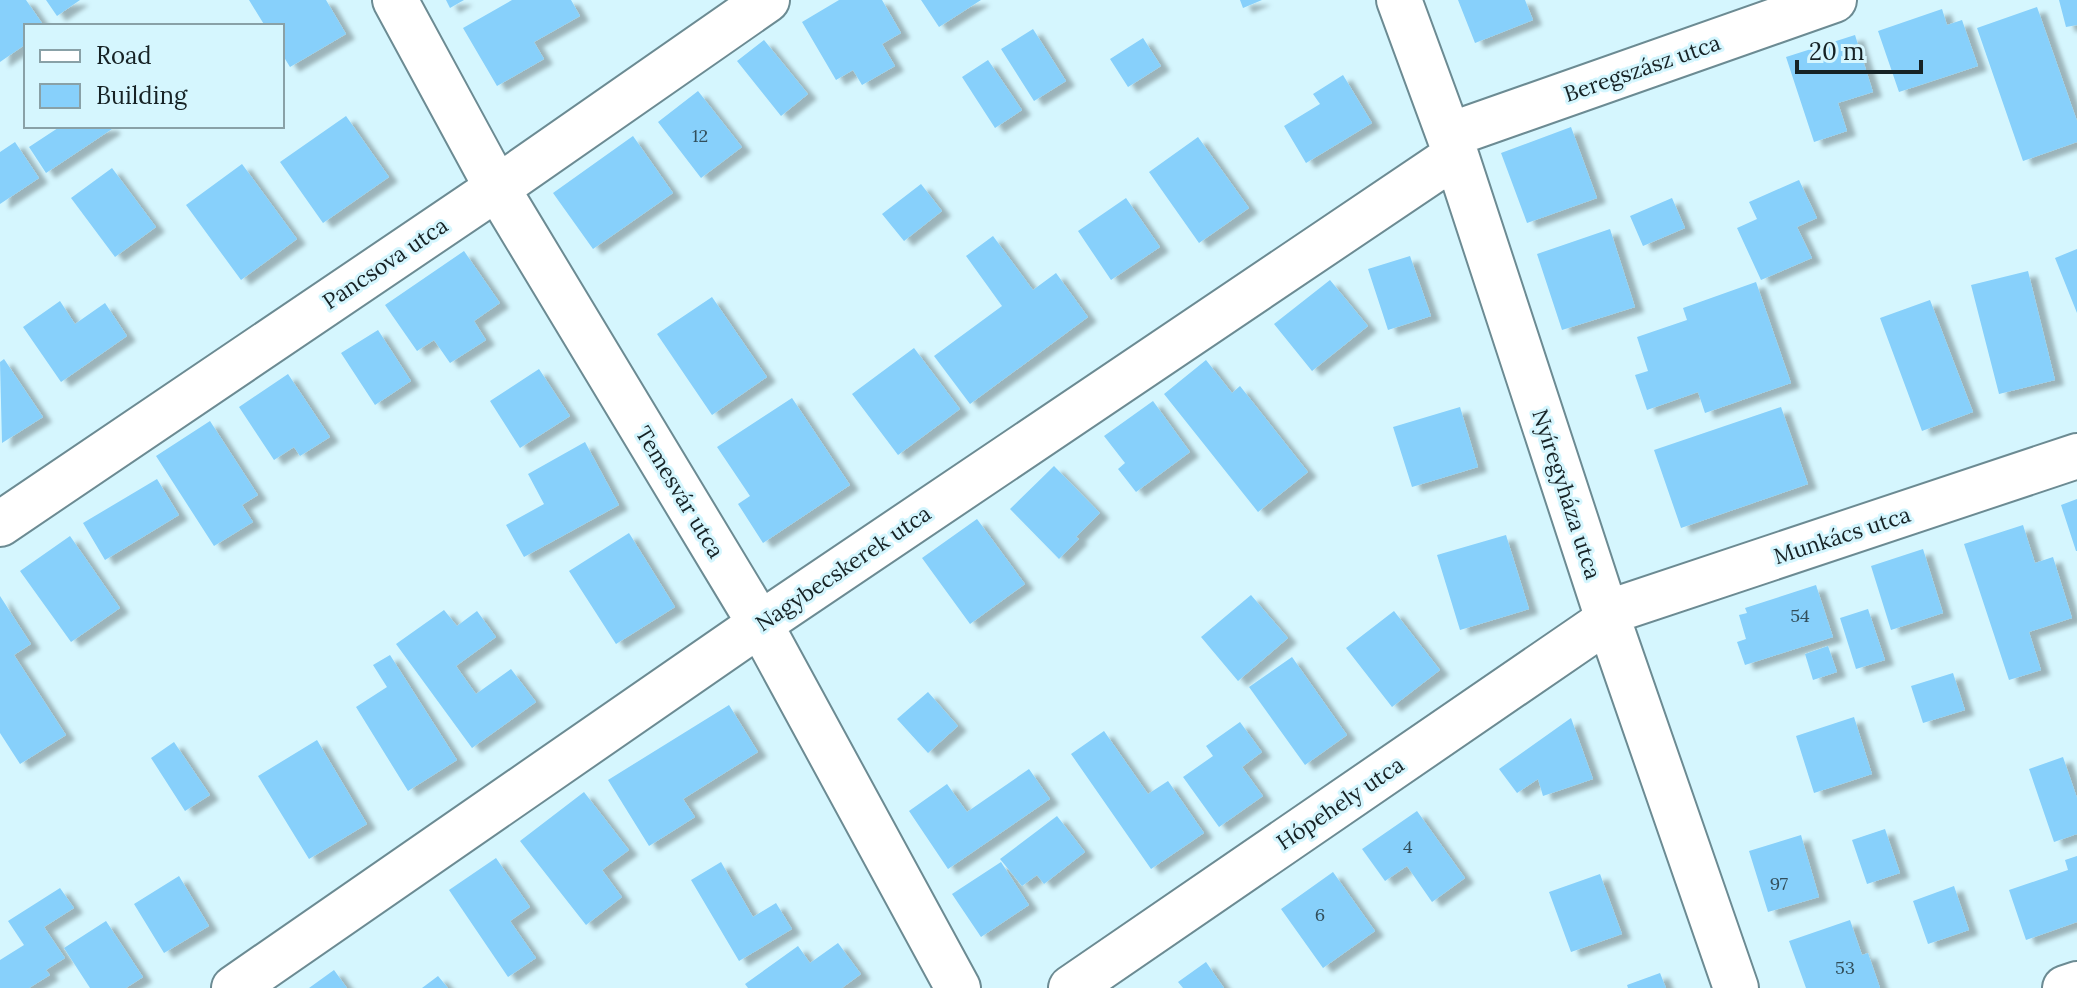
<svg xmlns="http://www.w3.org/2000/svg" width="2077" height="988" font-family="Lora,serif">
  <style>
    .building { fill: #87d0fb; filter: url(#shadow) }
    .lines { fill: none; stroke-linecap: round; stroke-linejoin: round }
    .minor-casing { stroke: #6c8b93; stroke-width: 48 }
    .minor { stroke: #fff; stroke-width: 44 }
    .labels { text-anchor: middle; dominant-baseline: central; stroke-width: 6; stroke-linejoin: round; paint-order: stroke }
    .number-label { font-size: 18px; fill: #324e5a }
    .street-label { font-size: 22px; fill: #162225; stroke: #d5f6fe }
  </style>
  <defs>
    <filter id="shadow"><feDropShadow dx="9" dy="5" stdDeviation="2" flood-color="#0004"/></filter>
  </defs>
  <rect width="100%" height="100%" fill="#d5f6fe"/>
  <path class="building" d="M 0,0 L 26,0 L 44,26 L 26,26 L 26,44 L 0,62 Z
    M 46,0 L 80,0 L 57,16 Z
    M 249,0 L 326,0 L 346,34 L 290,67 L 282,54 L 282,26 L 265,26 Z
    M 446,0 L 464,0 L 450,8 Z
    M 512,0 L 571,0 L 580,16 L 534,42 L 544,59 L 497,86 L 463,28 Z
    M 839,0 L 882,0 L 901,33 L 882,44 L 895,66 L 862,85 L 853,70 L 836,80 L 802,22 Z
    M 921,0 L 981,0 L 939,27 Z
    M 1240,0 L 1262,0 L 1243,8 Z
    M 1458,0 L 1525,0 L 1533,20 L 1475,43 Z
    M 2059,0 L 2077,0 L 2077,25 L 2066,27 Z
    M 2037,7 L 2077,121 L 2077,142 L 2023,161 L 1977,28 Z
    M 1942,9 L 1947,25 L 1962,20 L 1978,66 L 1899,92 L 1878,31 Z
    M 1033,29 L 1066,81 L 1034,101 L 1001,49 Z
    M 1855,35 L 1873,92 L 1838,103 L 1847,131 L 1814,142 L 1786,57 Z
    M 1143,38 L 1161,66 L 1128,87 L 1110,59 Z
    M 764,40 L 808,94 L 781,116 L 737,61 Z
    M 988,60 L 1022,110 L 995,128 L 962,77 Z
    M 1343,75 L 1372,123 L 1306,163 L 1284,126 L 1320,104 L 1313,94 Z
    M 698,91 L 742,147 L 701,178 L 658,122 Z
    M 346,116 L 389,177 L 323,223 L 280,162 Z
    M 61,126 L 109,126 L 112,129 L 46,173 L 29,147 Z
    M 1571,127 L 1597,198 L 1527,223 L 1501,153 Z
    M 633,136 L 673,193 L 593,249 L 553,193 Z
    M 1198,137 L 1249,208 L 1199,243 L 1149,172 Z
    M 15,142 L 39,178 L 0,204 L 0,152 Z
    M 242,164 L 297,239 L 241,280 L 186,205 Z
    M 112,168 L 156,227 L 115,257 L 71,198 Z
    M 1799,180 L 1817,218 L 1797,227 L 1812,258 L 1761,280 L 1737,228 L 1757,219 L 1749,202 Z
    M 921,184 L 942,211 L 904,241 L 882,214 Z
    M 1126,198 L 1160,247 L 1111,280 L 1078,231 Z
    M 1672,198 L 1685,228 L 1643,246 L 1630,216 Z
    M 1610,229 L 1635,307 L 1562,330 L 1537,254 Z
    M 993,236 L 1033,290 L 1056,273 L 1088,317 L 970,404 L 934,356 L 1002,306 L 966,256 Z
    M 2077,249 L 2077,313 L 2055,258 Z
    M 464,251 L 500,303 L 474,321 L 486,340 L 450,363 L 434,340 L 417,351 L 385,305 Z
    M 1410,256 L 1431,316 L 1388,330 L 1368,269 Z
    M 2028,271 L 2055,380 L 1999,394 L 1971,285 Z
    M 1330,280 L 1368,326 L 1312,371 L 1274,324 Z
    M 1756,282 L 1791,383 L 1705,413 L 1698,392 L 1647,410 L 1635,375 L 1648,371 L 1637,337 L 1687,320 L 1683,308 Z
    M 712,297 L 767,377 L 712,415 L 657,334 Z
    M 1930,300 L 1973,412 L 1922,431 L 1880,318 Z
    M 60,301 L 75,324 L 105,303 L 127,336 L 61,382 L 23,327 Z
    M 378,330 L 411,381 L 375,405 L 341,353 Z
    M 914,348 L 960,409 L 898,455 L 852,394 Z
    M 4,359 L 43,417 L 2,443 L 0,362 Z
    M 1206,360 L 1232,393 L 1240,386 L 1308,472 L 1258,512 L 1164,394 Z
    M 539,369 L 570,416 L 520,448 L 490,401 Z
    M 288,374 L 330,437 L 300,456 L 294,447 L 274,460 L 239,407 Z
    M 792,398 L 850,485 L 763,543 L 738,504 L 750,496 L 717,447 Z
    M 1153,401 L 1190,452 L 1136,492 L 1118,469 L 1125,463 L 1104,436 Z
    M 1460,407 L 1478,467 L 1412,487 L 1393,427 Z
    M 1781,407 L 1808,484 L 1681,528 L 1654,450 Z
    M 210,421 L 258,495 L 242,505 L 253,522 L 214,546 L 156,456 Z
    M 585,442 L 619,505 L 524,557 L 506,525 L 544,504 L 528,474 Z
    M 1054,466 L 1100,513 L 1076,537 L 1079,539 L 1059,559 L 1010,509 Z
    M 157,479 L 179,515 L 105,560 L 83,523 Z
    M 2077,499 L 2077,551 L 2076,551 L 2061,505 Z
    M 977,519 L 1025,584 L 970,624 L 922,558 Z
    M 2023,525 L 2035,563 L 2053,557 L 2072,618 L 2029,632 L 2041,670 L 2009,680 L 1964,544 Z
    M 629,533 L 675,607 L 616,644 L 569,571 Z
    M 1506,535 L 1529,609 L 1460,630 L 1437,555 Z
    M 70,536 L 120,608 L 71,642 L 20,571 Z
    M 1923,549 L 1943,613 L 1891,630 L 1871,566 Z
    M 1816,585 L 1833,637 L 1745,665 L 1737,642 L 1746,639 L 1739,615 L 1747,613 L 1745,608 Z
    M 1251,595 L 1288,638 L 1238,681 L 1201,637 Z
    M 0,596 L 31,644 L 14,655 L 66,735 L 20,764 L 0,733 Z
    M 1868,609 L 1885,660 L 1856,669 L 1840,618 Z
    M 444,610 L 457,626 L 477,611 L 496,637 L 456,666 L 476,694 L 511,669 L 536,702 L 472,748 L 396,644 Z
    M 1394,611 L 1440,670 L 1392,707 L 1346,648 Z
    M 1828,646 L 1837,672 L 1813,680 L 1805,654 Z
    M 390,655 L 457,760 L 408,791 L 356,707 L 387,687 L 373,665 Z
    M 1292,657 L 1347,735 L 1305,765 L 1249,687 Z
    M 1953,673 L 1965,710 L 1923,723 L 1911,686 Z
    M 928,692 L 958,726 L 928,753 L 897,719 Z
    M 729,705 L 758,752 L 683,799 L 695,817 L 649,846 L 608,780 Z
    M 1854,717 L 1872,774 L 1814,793 L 1796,736 Z
    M 1571,718 L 1593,779 L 1543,796 L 1538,779 L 1517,793 L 1499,769 Z
    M 1240,722 L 1262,752 L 1242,767 L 1263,796 L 1219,827 L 1183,777 L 1213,756 L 1206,746 Z
    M 1104,731 L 1148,794 L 1168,781 L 1204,833 L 1151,869 L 1071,754 Z
    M 317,740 L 367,824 L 309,859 L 258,776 Z
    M 174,742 L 210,795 L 185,811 L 151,758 Z
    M 2063,757 L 2077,798 L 2077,834 L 2054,842 L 2029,769 Z
    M 1029,769 L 1050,799 L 948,869 L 909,811 L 947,784 L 967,812 Z
    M 584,792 L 629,850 L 602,870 L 622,897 L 586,925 L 520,841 Z
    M 1417,811 L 1465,878 L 1432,902 L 1407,866 L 1385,881 L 1362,849 Z
    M 1057,816 L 1085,852 L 1044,884 L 1037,875 L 1022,886 L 1000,859 Z
    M 1885,829 L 1900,873 L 1867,884 L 1852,840 Z
    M 1801,835 L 1819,897 L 1768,912 L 1749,851 Z
    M 2077,856 L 2077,922 L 2026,940 L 2009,890 L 2068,870 L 2065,860 Z
    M 496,858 L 530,907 L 510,921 L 536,958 L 508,977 L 449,890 Z
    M 721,862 L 753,917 L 776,903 L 792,929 L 739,961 L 691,880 Z
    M 1001,862 L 1029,905 L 981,937 L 952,894 Z
    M 1333,872 L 1375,931 L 1323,968 L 1281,909 Z
    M 1600,874 L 1622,934 L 1571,952 L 1549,892 Z
    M 179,876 L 209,926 L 164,953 L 134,904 Z
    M 1954,886 L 1969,930 L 1928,944 L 1913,901 Z
    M 60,888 L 74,908 L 44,927 L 65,958 L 46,970 L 50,975 L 29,988 L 0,988 L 0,960 L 24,945 L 8,921 Z
    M 1850,920 L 1862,955 L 1868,953 L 1880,988 L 1806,988 L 1789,941 Z
    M 106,921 L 143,977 L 126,988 L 90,988 L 64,948 Z
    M 838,943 L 861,974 L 842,988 L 748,988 L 745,984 L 798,946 L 810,963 Z
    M 1206,962 L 1224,988 L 1183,988 L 1178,982 Z
    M 334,970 L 347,988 L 309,988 Z
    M 1660,973 L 1666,988 L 1628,988 L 1627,985 Z
    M 438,976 L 448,988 L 422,988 Z"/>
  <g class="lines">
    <g class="minor-casing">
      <path id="minor" d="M 395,0 L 497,188 L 760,624 L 958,988
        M 1399,0 L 1456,155 L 1606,613 L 1736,988
        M 1450,135 L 1834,0
        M 0,524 L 497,188 L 767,0
        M 1606,613 L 2077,456
        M 234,988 L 760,624 L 1456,155
        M 1071,988 L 1609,619
        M 2065,988 L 2077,984"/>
    </g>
    <use href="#minor" class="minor"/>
  </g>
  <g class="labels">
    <g class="number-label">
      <text x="700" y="135">12</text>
      <text x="1800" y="615">54</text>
      <text x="1408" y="846">4</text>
      <text x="1779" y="883">97</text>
      <text x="1320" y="914">6</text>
      <text x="1845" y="967">53</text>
    </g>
    <g class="street-label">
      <text transform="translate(1642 68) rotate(-19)">Beregszász utca</text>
      <text transform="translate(385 263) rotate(-34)">Pancsova utca</text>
      <text transform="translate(680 492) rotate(59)">Temesvár utca</text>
      <text transform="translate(1567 494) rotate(72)">Nyíregyháza utca</text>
      <text transform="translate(1842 535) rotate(-18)">Munkács utca</text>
      <text transform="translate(843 568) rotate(-34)">Nagybecskerek utca</text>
      <text transform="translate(1340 803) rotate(-34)">Hópehely utca</text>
    </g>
  </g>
  <rect x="24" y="24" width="260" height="104" fill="#d5f6fe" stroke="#89a1a7" stroke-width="2"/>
  <rect x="40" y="50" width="40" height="12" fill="#ffffff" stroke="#89a1a7" stroke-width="2"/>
  <text x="96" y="64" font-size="24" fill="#162225">Road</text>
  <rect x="40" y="84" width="40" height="24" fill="#87d0fb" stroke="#89a1a7" stroke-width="2"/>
  <text x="96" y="104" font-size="24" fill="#162225">Building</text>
  <path d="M1797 60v12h124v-12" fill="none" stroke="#162225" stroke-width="4"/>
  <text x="1809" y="60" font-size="24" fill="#162225" stroke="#d5f6fe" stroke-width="6" paint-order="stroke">20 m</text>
</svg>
